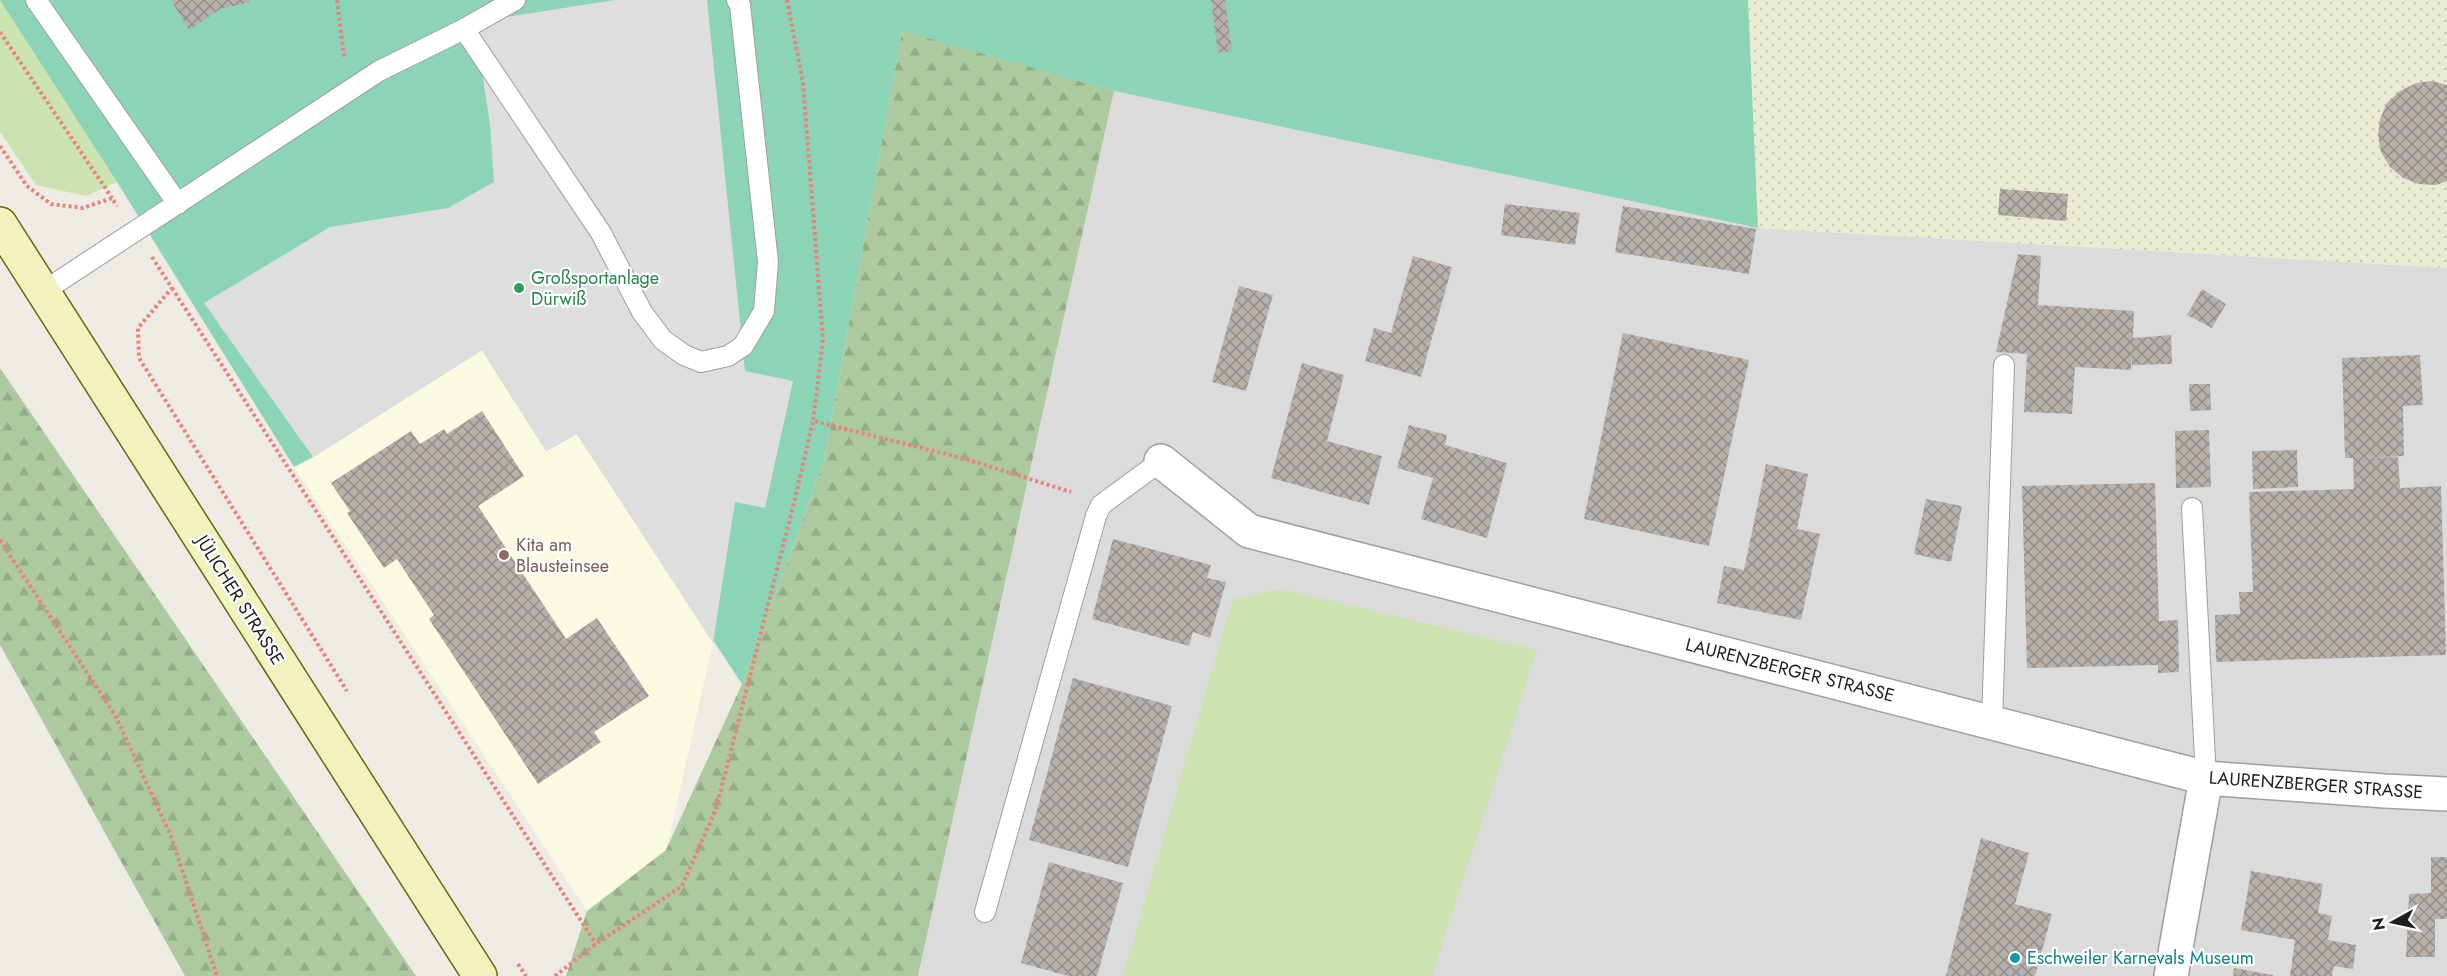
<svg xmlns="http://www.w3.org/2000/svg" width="2447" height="976" font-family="Jost,sans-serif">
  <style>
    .residential { fill: #dcdbdb }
    .education { fill: #fbfae1 }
    .farmland { fill: url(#farmland-dots) }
    .grass { fill: #cbe2b1 }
    .forest { fill: url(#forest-firs) }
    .pitch { fill: #8cd4b6 }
    .parking { fill: #dedede }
    .building { fill: url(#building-cross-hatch) }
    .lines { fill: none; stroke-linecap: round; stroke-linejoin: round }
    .service-casing { stroke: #9f9f9f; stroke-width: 22 }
    .minor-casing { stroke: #9f9f9f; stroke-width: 36 }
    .secondary-casing { stroke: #636911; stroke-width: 36 }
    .path { stroke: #ea817a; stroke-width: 4; stroke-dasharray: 3 3; stroke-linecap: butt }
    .service { stroke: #fff; stroke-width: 20 }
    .minor { stroke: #fff; stroke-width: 33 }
    .secondary { stroke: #f2f2bf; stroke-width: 33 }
    .leisure-dot { fill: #2e9e5b; stroke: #fff; stroke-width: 2 }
    .education-dot { fill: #8d6e63; stroke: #fff; stroke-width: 2 }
    .culture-dot { fill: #0f9aa8; stroke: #fff; stroke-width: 2 }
    .labels { text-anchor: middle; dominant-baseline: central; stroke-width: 4.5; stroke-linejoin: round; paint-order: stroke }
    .leisure-label { font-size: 18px; fill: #27864d; stroke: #fff; text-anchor: start }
    .education-label { font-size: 18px; fill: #785e54; stroke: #fff; text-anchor: start }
    .street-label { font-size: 18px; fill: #1e1e1e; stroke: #fff }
    .culture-label { font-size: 18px; fill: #0d838f; stroke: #fff; text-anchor: start }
  </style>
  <defs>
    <pattern id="farmland-dots" width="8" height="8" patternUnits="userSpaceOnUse" patternTransform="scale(1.5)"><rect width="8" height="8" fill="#eaebd3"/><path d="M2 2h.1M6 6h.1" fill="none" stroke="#c8c9b5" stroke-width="1.8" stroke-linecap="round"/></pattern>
    <pattern id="forest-firs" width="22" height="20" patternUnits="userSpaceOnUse" patternTransform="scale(1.5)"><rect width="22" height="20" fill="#adc99f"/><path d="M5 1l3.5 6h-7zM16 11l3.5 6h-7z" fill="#94ac88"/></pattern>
    <pattern id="building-cross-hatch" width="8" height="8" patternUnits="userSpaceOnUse" patternTransform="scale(1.5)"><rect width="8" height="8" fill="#b7b0ab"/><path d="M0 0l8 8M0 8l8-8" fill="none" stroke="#948f8b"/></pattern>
  </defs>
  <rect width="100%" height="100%" fill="#eeebe5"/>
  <path class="residential" d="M 1114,91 L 1758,228 L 2447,268 L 2447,976 L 918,976 Z"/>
  <path class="education" d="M 482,349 L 546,451 L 576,433 L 713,643 L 666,851 L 587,911 L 294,467 L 313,457 Z"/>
  <path class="farmland" d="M 1748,0 L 2447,0 L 2447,268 L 1758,228 Z"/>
  <path class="grass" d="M 0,0 L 117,182 L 86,196 L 36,185 L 0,132 Z
    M 1282,589 L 1537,650 L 1432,976 L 1123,976 L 1233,599 Z"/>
  <path class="forest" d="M 902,30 L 1114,91 L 918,976 L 566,976 L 587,911 L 666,850 L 742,684 L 824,461 Z
    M 0,368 L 416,976 L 185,976 L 0,645 Z"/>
  <path class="pitch" d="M 0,0 L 1748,0 L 1758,228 L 1114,91 L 902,31 L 824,461 L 742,684 L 577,434 L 546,451 L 482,350 L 313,457 L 294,467 L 117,182 Z"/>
  <path class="parking" d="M 615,0 L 707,0 L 745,371 L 793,381 L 765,508 L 735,502 L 713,643 L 577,434 L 546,451 L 482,350 L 313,457 L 204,303 L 330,227 L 448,208 L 494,182 L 490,124 L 474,22 Z"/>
  <path class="building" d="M 171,0 L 250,0 L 250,2 L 220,9 L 189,30 Z
    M 1211,0 L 1225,0 L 1232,51 L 1218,53 Z
    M 2432,81 L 2447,85 L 2447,181 L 2436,185 L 2419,184 L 2403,178 L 2390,167 L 2381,152 L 2378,136 L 2380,119 L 2387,103 L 2400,91 L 2416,83 Z
    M 2000,189 L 2068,194 L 2066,221 L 1998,215 Z
    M 1505,204 L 1580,213 L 1575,245 L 1501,235 Z
    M 1623,206 L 1756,229 L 1749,274 L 1615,252 Z
    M 2018,254 L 2041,256 L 2038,305 L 2134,311 L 2133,338 L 2171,335 L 2172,364 L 2132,365 L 2132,352 L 2131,370 L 2075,367 L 2072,414 L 2024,412 L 2027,354 L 1996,352 Z
    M 1413,256 L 1452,267 L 1421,377 L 1365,361 L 1374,328 L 1391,333 Z
    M 1239,286 L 1273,295 L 1246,391 L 1212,382 Z
    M 2202,289 L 2226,304 L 2212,328 L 2187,315 Z
    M 1623,333 L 1749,360 L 1709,546 L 1584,519 Z
    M 2420,355 L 2423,405 L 2403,406 L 2404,456 L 2360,458 L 2398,457 L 2400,488 L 2441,486 L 2446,655 L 2216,662 L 2215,615 L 2240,614 L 2239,592 L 2253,592 L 2249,492 L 2354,489 L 2353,458 L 2345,458 L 2342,358 Z
    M 1302,363 L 1344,375 L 1327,441 L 1382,456 L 1369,505 L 1271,478 Z
    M 2189,384 L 2210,384 L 2211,410 L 2190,411 Z
    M 482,411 L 524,476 L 478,506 L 566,639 L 597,618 L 649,696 L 594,732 L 601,742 L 538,784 L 429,619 L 434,615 L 397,559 L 384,568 L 347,513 L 350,511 L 331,483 L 411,431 L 420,444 L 444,429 L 447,434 Z
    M 1409,425 L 1447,435 L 1445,445 L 1507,463 L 1487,538 L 1421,519 L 1433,478 L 1397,468 Z
    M 2209,430 L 2211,487 L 2176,488 L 2175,431 Z
    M 2297,450 L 2298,487 L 2253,489 L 2252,451 Z
    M 1766,464 L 1808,474 L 1797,529 L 1820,534 L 1801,620 L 1717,603 L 1724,566 L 1744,570 Z
    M 2155,483 L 2159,621 L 2178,620 L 2179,672 L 2158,673 L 2158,665 L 2027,668 L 2022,486 Z
    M 1926,499 L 1962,506 L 1951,562 L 1914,554 Z
    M 1113,539 L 1211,565 L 1207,578 L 1226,582 L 1210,638 L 1193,632 L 1189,646 L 1092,619 Z
    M 1073,678 L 1172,706 L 1128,867 L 1029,840 Z
    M 1981,838 L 2029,853 L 2015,904 L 2052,914 L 2035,976 L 1946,976 Z
    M 2431,857 L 2447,857 L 2447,919 L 2435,919 L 2435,957 L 2406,957 L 2409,894 L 2431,893 Z
    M 1049,862 L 1123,883 L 1097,976 L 1068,976 L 1021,963 Z
    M 2251,871 L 2323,884 L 2318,913 L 2332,916 L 2328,940 L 2356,945 L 2353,969 L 2334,966 L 2332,976 L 2290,976 L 2295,940 L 2241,930 Z
    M 2234,968 L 2273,975 L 2273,976 L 2233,976 Z"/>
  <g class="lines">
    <g class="service-casing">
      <path id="service" d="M 36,0 L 178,204
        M 464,29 L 601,233 L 642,312 L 663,340 L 684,355 L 701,362 L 728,356 L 743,346 L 764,311 L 768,262 L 740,5 L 737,0
        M 44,291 L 379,71 L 464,29 L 515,0
        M 2192,508 L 2206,778
        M 1992,722 L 2004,365
        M 985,912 L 1096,516 L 1101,505 L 1161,461"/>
    </g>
    <g class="minor-casing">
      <path id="minor" d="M 1161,461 L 1249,531 L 2206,778 L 2385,791 L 2447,794
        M 2171,976 L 2206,778"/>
    </g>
    <g class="secondary-casing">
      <path id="secondary" d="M 0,224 L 480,976"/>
    </g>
    <path class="path" d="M 337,0 L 344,57
      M 787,0 L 803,83 L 823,340 L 813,421
      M 0,32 L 112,198
      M 0,146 L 27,186 L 51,204 L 83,208 L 112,198 L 117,206
      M 152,257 L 172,288 L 138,328 L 139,358 L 347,691
      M 172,288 L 596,944
      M 0,540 L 116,717 L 171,836 L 217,976
      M 518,964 L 526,976
      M 555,976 L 596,944 L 682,886 L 716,809 L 794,503 L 813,421 L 966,459 L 1071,492"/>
    <use href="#service" class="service"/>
    <use href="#minor" class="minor"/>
    <use href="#secondary" class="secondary"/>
  </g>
  <circle class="leisure-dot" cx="519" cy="288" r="6"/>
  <circle class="education-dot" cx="504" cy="555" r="6"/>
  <circle class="culture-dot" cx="2015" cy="958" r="6"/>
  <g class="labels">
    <g class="leisure-label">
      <text x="531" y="278">Großsportanlage<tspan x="531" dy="21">Dürwiß</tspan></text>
    </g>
    <g class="education-label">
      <text x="516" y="545">Kita am<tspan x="516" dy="21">Blausteinsee</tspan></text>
    </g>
    <g class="street-label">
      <text transform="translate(240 600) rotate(58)">JÜLICHER STRASSE</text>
      <text transform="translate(1790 670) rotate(14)">LAURENZBERGER STRASSE</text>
      <text transform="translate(2316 785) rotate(4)">LAURENZBERGER STRASSE</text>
    </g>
    <g class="culture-label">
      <text x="2027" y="958">Eschweiler Karnevals Museum</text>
    </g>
  </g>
  <g transform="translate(2393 922) rotate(262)" stroke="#ffffff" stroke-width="4.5" paint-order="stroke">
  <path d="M0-4.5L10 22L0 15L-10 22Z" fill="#1e1e1e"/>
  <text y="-9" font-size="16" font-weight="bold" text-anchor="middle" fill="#1e1e1e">N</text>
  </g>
</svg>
